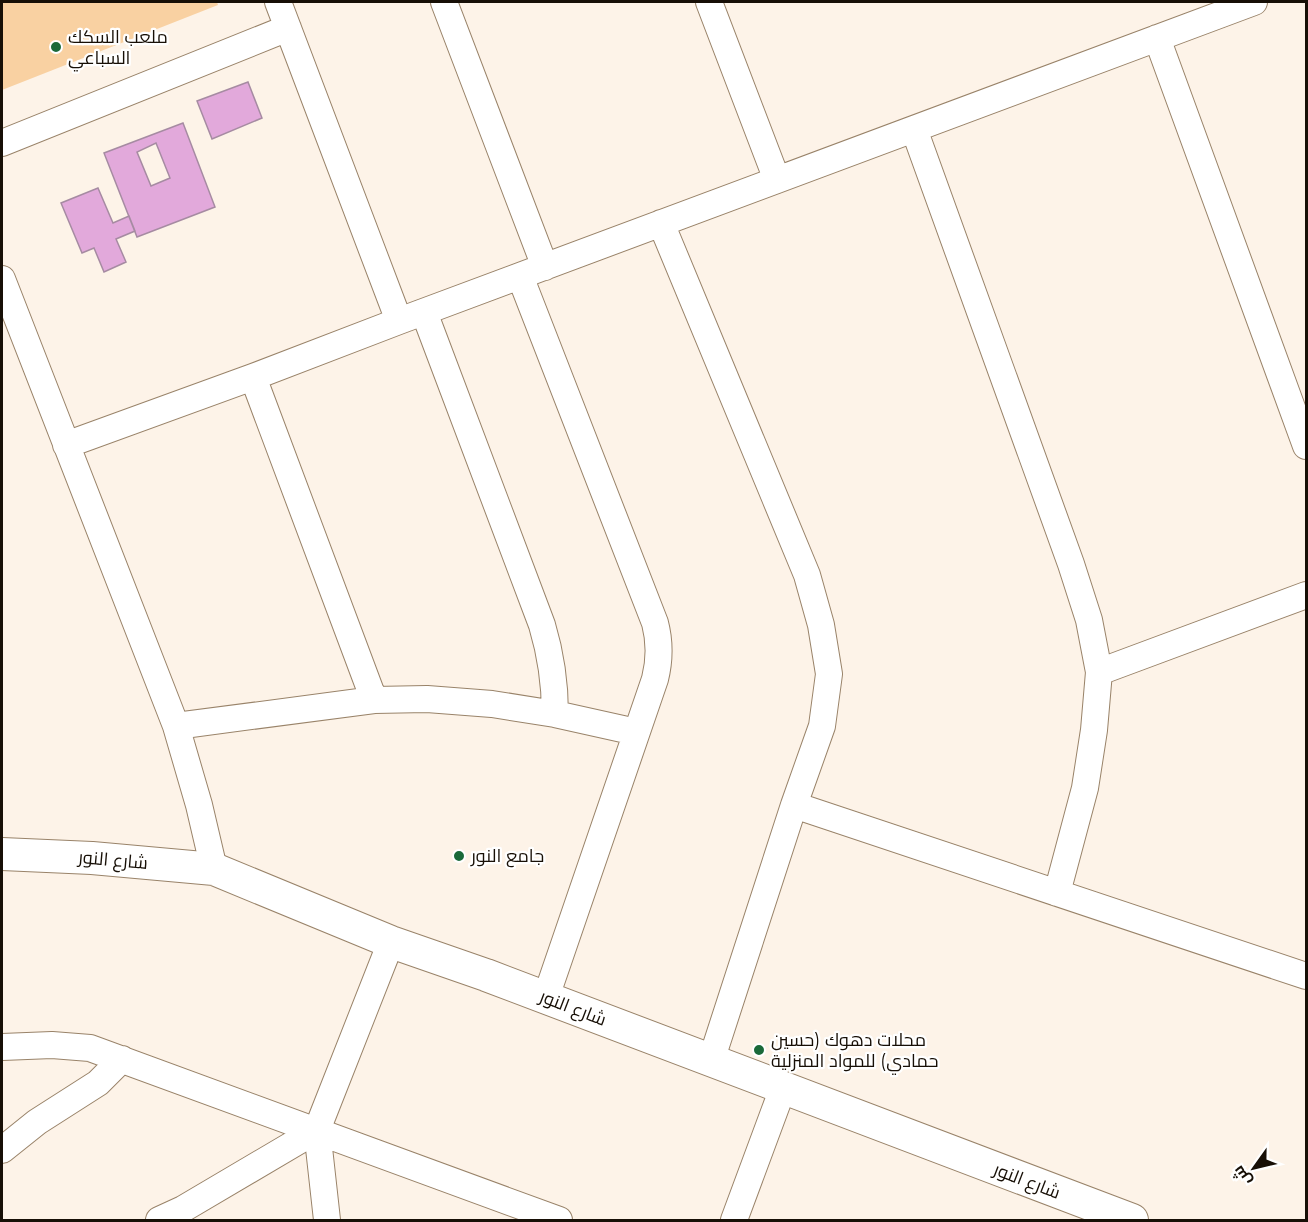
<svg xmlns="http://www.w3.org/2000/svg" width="1308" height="1222" font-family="Montserrat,Cairo,sans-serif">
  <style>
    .green { fill: #f9d1a2 }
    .building { fill: #e2a9db; stroke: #a68ba2; stroke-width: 1.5; fill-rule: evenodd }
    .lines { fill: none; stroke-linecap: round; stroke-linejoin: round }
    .minor-casing { stroke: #998369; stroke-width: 28 }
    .tertiary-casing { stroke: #998369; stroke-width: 34 }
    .minor { stroke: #fff; stroke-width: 26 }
    .tertiary { stroke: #fff; stroke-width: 32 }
    .poi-dot { fill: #1a6939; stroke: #fff; stroke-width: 2 }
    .labels { text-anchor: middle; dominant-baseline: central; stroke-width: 4.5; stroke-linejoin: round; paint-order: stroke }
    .poi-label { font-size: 18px; fill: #170f06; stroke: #fff; text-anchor: start }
    .street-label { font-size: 18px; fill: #170f06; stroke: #fff }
  </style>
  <rect width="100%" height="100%" fill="#fdf3e8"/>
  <path class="green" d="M 2,2 L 217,2 L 218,5 L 2,90 Z"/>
  <path class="building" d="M 248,82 L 262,118 L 212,139 L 197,101 Z
    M 183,123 L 215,207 L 137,237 L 104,153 ZM 156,143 L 170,178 L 151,186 L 137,152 Z
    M 98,188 L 113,223 L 129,216 L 135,231 L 116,239 L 126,262 L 104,272 L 94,248 L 82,253 L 61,203 Z"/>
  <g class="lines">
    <g class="minor-casing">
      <path id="minor" d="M 278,2 L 399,321
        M 444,2 L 545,267
        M 709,2 L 777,180
        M 1157,38 L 1306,446
        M 914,129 L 1071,564 L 1089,620 L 1099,672 L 1094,730 L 1085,788 L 1057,893
        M 2,143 L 288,28
        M 661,223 L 807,575 L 821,625 L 829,674 L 822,726 L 794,805 L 711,1061
        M 520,276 L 655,623 C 660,642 660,659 655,679 L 546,997
        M 2,279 L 176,726 L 199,805 L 214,869
        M 424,312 L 542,625 C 551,655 555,683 555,714
        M 253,377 L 374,700
        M 66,445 L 253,377 L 399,321 L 1254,2
        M 1099,672 L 1306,595
        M 176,726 L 374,700 L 427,699 L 492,704 L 555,714 L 636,732
        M 794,805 L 1306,976
        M 2,1047 L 52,1045 L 90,1048 L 559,1220
        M 2,1150 L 37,1122 L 98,1083 L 122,1059
        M 159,1220 L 183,1209 L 317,1130
        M 327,1220 L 317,1130 L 391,942
        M 734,1220 L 783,1088"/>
    </g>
    <g class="tertiary-casing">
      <path id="tertiary" d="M 2,854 L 92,858 L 214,869 L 391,942 L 486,975 L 1132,1220"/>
    </g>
    <use href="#minor" class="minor"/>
    <use href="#tertiary" class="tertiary"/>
  </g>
  <g class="poi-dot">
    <circle cx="56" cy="47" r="6"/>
    <circle cx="459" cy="856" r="6"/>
    <circle cx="759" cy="1050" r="6"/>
  </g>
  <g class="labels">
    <g class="poi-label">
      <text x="68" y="37">ملعب السكك<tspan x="68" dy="21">السباعي</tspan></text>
      <text x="471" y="856">جامع النور</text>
      <text x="771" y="1040">محلات دهوك (حسين<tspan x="771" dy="21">حمادي) للمواد المنزلية</tspan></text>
    </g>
    <g class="street-label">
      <text transform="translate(113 860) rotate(5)">شارع النور</text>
      <text transform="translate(573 1008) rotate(21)">شارع النور</text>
      <text transform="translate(1027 1181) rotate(21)">شارع النور</text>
    </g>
  </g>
  <rect width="1308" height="1222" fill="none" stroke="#170f06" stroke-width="6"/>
  <g transform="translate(1254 1168) rotate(236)" stroke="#ffffff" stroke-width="4.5" paint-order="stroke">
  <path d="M0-4.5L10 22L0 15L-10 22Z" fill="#170f06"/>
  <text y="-9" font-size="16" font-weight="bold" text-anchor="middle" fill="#170f06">ش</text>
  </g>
</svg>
